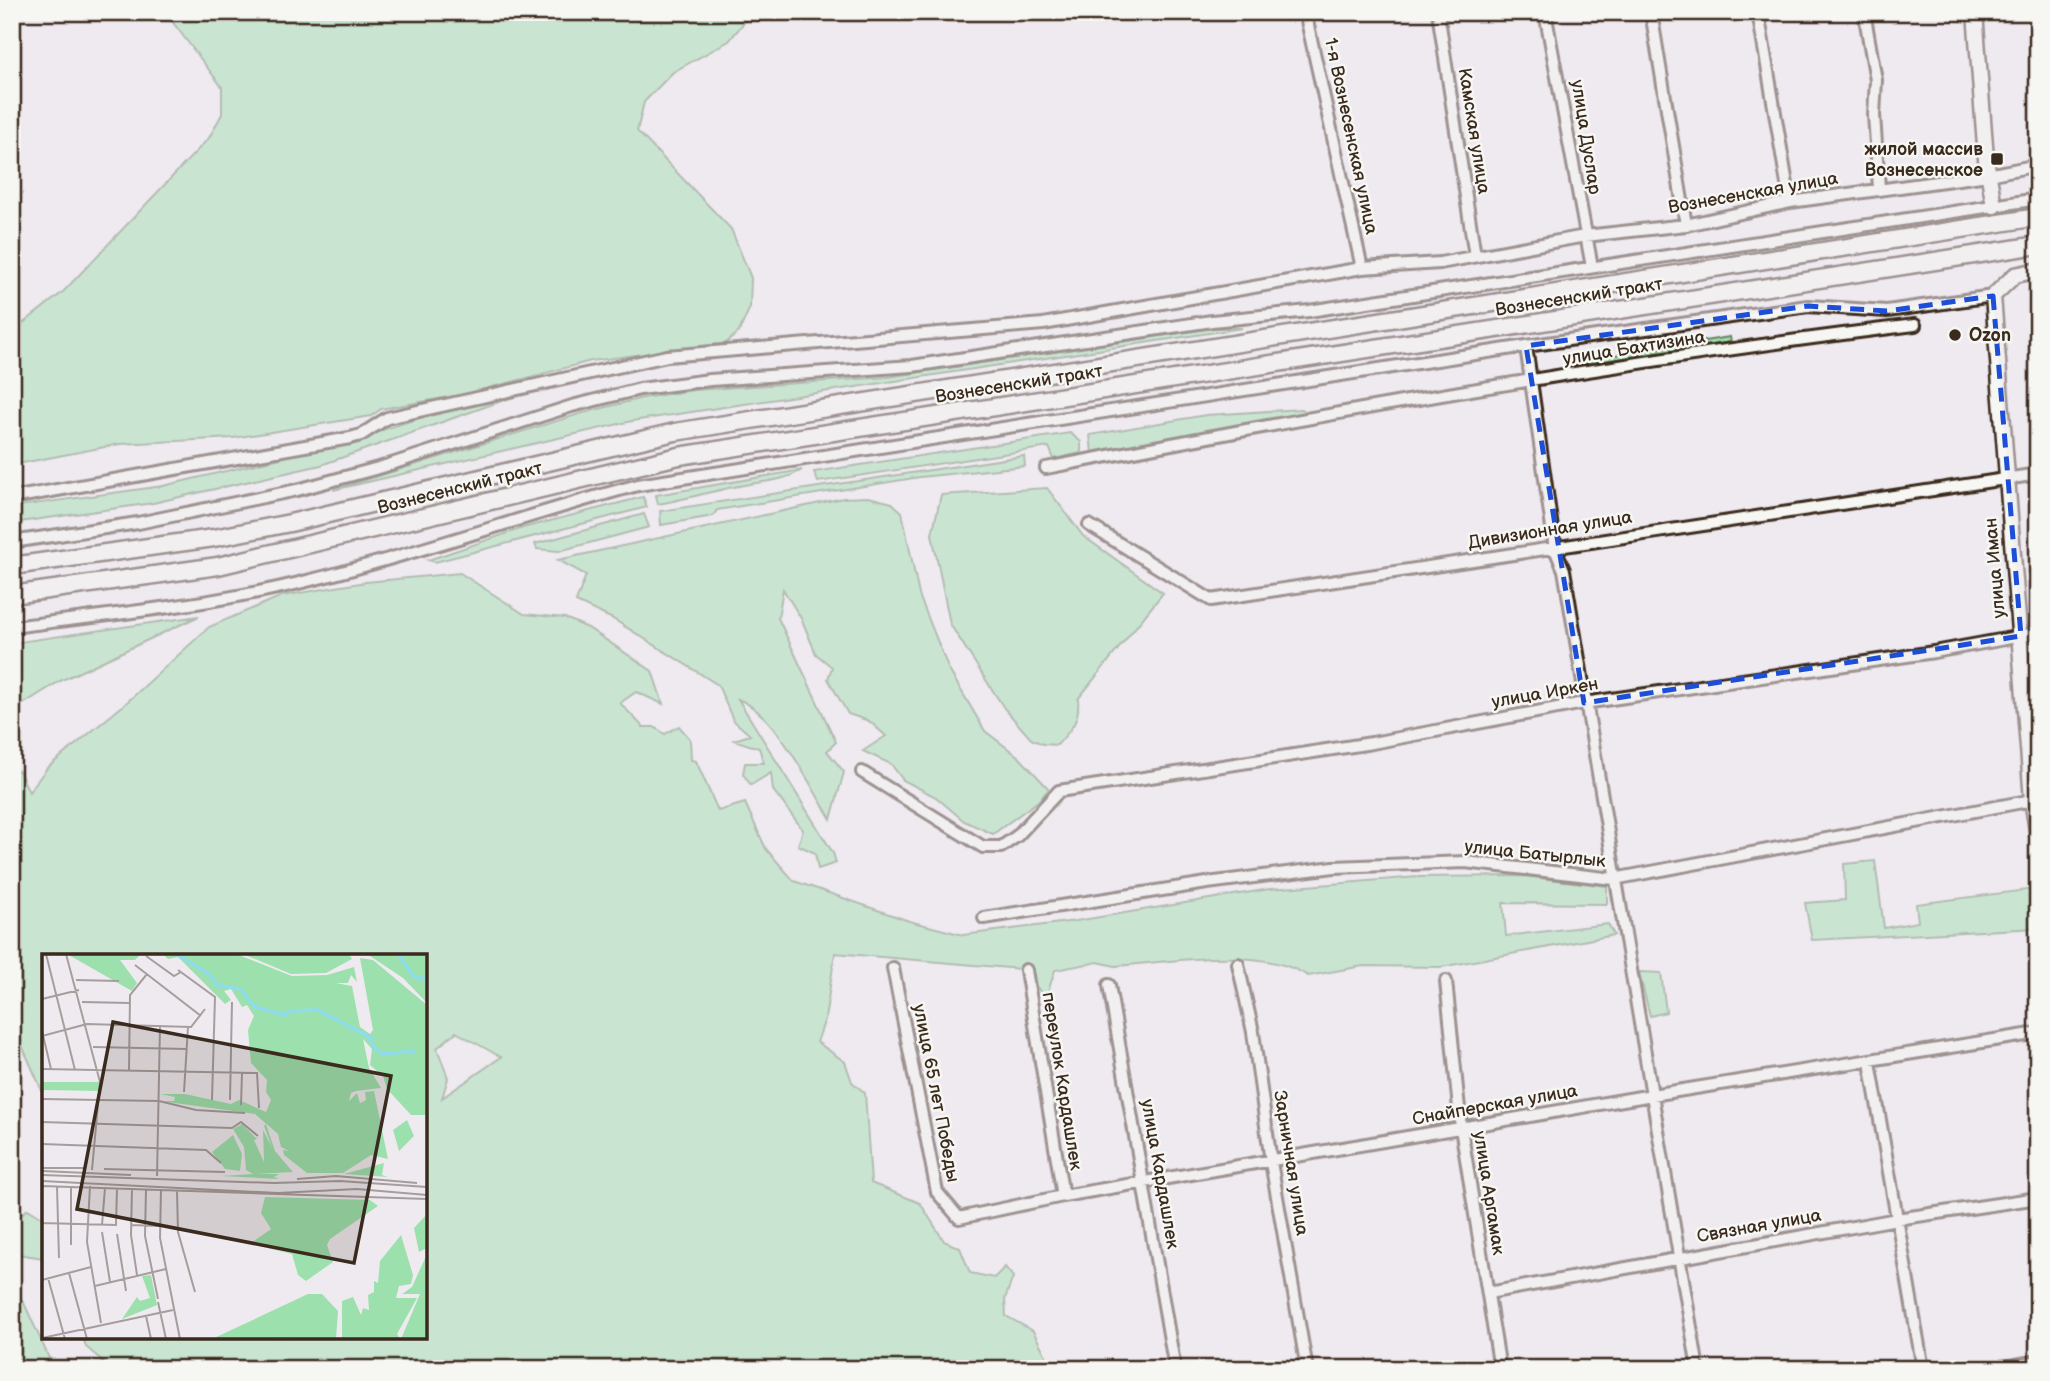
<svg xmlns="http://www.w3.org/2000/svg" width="2050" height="1381" font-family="'Balsamiq Sans',sans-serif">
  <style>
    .green { fill: #9ce1ad; stroke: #6c8666; stroke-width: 2; fill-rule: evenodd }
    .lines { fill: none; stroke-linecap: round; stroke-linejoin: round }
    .street-casing { stroke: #3b2a1e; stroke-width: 16 }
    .secondary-casing { stroke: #3b2a1e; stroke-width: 19 }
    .primary-casing { stroke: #3b2a1e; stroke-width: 21 }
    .street { stroke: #f6f6f2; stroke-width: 10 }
    .secondary { stroke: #f6f6f2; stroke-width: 14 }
    .primary { stroke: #f6f6f2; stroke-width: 16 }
    .marked { fill: none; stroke: #1d4ed8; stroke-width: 5; stroke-dasharray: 14 9; stroke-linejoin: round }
    .poi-dot { fill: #3b2a1e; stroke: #f6f6f2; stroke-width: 2.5 }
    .labels { text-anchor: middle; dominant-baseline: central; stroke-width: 5; stroke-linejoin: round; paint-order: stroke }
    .street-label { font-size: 18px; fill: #3b2a1e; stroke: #f6f6f2 }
    .poi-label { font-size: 18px; font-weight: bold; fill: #3b2a1e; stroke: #f6f6f2; text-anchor: end }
    .inset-river { fill: none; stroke: #8edcec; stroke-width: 3.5 }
    .inset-road { fill: none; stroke: #a69d9c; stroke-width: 2 }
    .view { fill: #3b2a1e; fill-opacity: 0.15; stroke: #3b2a1e; stroke-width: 3.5 }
    .inset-edge { fill: none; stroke: #3b2a1e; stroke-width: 3.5 }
  </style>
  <rect width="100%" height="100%" fill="#eeeaf0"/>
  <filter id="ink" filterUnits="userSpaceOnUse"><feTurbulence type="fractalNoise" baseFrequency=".0143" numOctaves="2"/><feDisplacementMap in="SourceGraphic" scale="14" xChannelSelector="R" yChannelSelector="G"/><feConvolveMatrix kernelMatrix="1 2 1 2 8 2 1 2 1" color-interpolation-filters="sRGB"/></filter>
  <g filter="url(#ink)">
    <path class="green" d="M 165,12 L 741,12 L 746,20 L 729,41 L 673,72 L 644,102 L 637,131 L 731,229 L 751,278 L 750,307 L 739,332 L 726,343 L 591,361 L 466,394 L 381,409 L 371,416 L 233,438 L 120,444 L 12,465 L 12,332 L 63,292 L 209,138 L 222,114 L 222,87 Z
      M 1213,328 L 1242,328 L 632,421 L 333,490 L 583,413 L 643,398 L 694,390 L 888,377 Z
      M 1730,337 L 1731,342 L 1565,367 L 1565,363 Z
      M 510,398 L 321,465 L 153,503 L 12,523 L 12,507 L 163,486 L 331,446 L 439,412 Z
      M 1302,409 L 1307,412 L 1092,452 L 1090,435 L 1206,415 Z
      M 1070,433 L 1081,442 L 1081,453 L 1054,459 L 1049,447 L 818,482 L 814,472 Z
      M 1024,456 L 1025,466 L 920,477 L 717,510 L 713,516 L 661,525 L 660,511 Z
      M 802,470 C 784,481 765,481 744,485 C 715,490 687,499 658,504 L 656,495 Z
      M 1047,488 L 1083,536 L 1163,593 L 1078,699 C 1080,721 1071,730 1057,745 L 1043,744 L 1031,739 L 1004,708 L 950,624 L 932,534 L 941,495 Z
      M 643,497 L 647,507 L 435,562 L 428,560 L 523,528 Z
      M 868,497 L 892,503 L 902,512 L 919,595 L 949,670 L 985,731 L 1019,757 L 1049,789 L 1038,801 L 993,834 L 964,821 L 936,797 L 903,780 L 891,764 L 863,751 L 886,736 L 869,721 L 848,714 L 828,679 L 832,667 L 816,654 L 802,620 L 783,589 L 778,618 L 836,742 L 827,751 L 844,772 L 831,819 C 808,783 777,714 738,699 L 833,853 L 836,863 L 818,869 L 815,853 L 798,845 L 803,830 L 773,790 L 771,773 L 751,785 L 743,774 L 745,763 L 764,763 L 759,748 L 734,740 L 750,735 L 733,720 L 718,685 L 613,619 L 576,602 L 586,575 L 558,560 L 843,498 Z
      M 644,514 L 649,527 L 559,551 L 537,549 L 535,544 Z
      M 460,573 L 524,614 L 565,618 L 588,628 L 652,671 L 663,704 L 636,692 L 620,703 L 643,727 L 654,727 L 665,734 L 679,726 L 690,739 L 691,760 L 696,761 L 718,811 L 745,803 L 766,849 L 794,881 L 909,921 L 963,935 L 1076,921 L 1270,889 L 1418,877 L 1522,876 L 1607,886 L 1607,904 L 1503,903 L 1506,936 L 1608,924 L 1614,935 L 1441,967 L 1363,966 L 1308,976 C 1260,945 1171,962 1115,966 L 1098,962 L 1055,970 L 1046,998 L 1021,969 L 835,953 L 825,1019 L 817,1042 L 845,1062 L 852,1082 L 865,1093 L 871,1183 L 920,1203 L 944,1241 L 960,1248 L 970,1273 L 994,1278 L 1005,1267 L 1013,1277 L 1005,1299 L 1006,1316 L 1033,1331 L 1053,1369 L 112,1369 L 86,1347 L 83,1337 L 425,1337 L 425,956 L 44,956 L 44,1095 L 16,1032 L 19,1017 L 12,1007 L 12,770 L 19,771 L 29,792 L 47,768 L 125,704 L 209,627 L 282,596 L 366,582 ZM 456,1032 L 501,1057 L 442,1098 L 448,1078 L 437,1048 Z
      M 199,616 L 60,681 L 12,711 L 12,643 Z
      M 1875,861 L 1884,928 L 1918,922 L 1916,904 L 2034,889 L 2038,928 L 1812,940 L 1805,903 L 1845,900 L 1844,864 Z
      M 1639,972 L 1661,973 L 1666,1012 L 1650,1016 Z
      M 28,1209 L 44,1219 L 44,1258 L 18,1254 L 12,1242 L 12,1221 Z
      M 12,1288 L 24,1303 L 54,1369 L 12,1369 Z"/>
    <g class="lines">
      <g class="street-casing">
        <path id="street" d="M 1305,12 L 1362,268
          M 1438,12 L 1475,256
          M 1545,12 L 1592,267
          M 1651,12 L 1686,225
          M 1758,12 L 1790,202
          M 1864,12 L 1876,80 L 1874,115 L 1879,188
          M 1526,346 L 1555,549 L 1564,570 L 1698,1369
          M 1046,468 C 1334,412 1624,360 1915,325
          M 12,498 L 350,438 L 361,435 L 387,418 L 667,356 L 1043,324 L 1362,268 L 1440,263 L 1585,236 L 1686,225 L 1790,202 L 1988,175 L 2038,165
          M 1089,525 L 1211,600 L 2038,474
          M 12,542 L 138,523 L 297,490 L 382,467 L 572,406 L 640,389 L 710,380 L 912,366 L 1212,321 L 1309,311 L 2038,199
          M 12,627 C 112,614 214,605 311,580 C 421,553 528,514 638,485 L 1526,346 L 1808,306 L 1887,311 L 1993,296
          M 862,772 L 983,847 L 1001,847 L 1017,836 L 1059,791 L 1372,743 L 1584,703 L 1934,652 L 2038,633
          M 984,918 L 1207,883 L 1334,867 L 1465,862 L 1614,879 L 2038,799
          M 1238,964 L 1253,1032 L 1271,1162 L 1307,1369
          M 893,968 L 937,1192 L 959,1218 L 1063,1196 L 1652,1095 L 2038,1033
          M 1026,970 L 1063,1196
          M 1446,981 L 1461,1128 L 1500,1369
          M 1109,985 L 1175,1369
          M 1870,1062 L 1923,1369
          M 1488,1293 L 1897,1219 L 2038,1198
          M 1993,1369 L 2038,1361"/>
      </g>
      <g class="secondary-casing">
        <path id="secondary" d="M 1975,12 L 1986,159 L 1994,206
          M 2038,270 L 2015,275 L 1993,296 L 2032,800 L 2038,836"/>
      </g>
      <g class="primary-casing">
        <path id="primary" d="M 12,566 L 214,538 L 290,523 L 675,432 L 2038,217
          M 12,595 L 218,566 L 679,456 L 2038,245"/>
      </g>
      <use href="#street" class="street"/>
      <use href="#secondary" class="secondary"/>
      <use href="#primary" class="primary"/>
    </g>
  </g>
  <path d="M0 0H2050V1381H0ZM 1993,296 L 2021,636 L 1584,703 L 1526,346 L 1808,306 L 1887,311 Z" fill="#eeeaf0" fill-opacity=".55" fill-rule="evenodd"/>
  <path class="marked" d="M 1993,296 L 2021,636 L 1584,703 L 1526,346 L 1808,306 L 1887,311 Z"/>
  <g class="poi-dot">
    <rect x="1990" y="152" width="14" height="14" rx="3.5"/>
    <circle cx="1955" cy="335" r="7"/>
  </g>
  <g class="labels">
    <g class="street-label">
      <text transform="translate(1474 131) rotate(81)">Камская улица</text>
      <text transform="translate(1351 136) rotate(78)">1-я Вознесенская улица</text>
      <text transform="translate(1586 137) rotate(81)">улица Дуслар</text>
      <text transform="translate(1753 193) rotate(-10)">Вознесенская улица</text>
      <text transform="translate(1579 297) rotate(-9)">Вознесенский тракт</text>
      <text transform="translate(1634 348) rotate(-9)">улица Бахтизина</text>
      <text transform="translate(1019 384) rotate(-9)">Вознесенский тракт</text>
      <text transform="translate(460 488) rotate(-14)">Вознесенский тракт</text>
      <text transform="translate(1550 530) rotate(-9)">Дивизионная улица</text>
      <text transform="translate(1995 568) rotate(-95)">улица Иман</text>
      <text transform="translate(1545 693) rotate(-10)">улица Иркен</text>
      <text transform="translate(1535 854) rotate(6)">улица Батырлык</text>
      <text transform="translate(1062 1081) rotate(81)">переулок Кардашлек</text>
      <text transform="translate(936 1093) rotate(79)">улица 65 лет Победы</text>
      <text transform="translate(1495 1105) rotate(-10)">Снайперская улица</text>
      <text transform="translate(1291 1163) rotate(81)">Зарничная улица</text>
      <text transform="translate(1160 1174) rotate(80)">улица Кардашлек</text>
      <text transform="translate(1489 1193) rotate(81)">улица Аргамак</text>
      <text transform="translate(1759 1226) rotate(-10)">Связная улица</text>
    </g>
    <g class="poi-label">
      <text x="1983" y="149">жилой массив<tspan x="1983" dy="21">Вознесенское</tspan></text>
      <text x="1969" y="335" text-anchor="start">Ozon</text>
    </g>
  </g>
  <g transform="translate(42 954)">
    <rect width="385" height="385" fill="#eeeaf0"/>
    <path d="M 25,0 L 99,0 L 93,6 L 78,6 L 95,29 L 90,37 ZM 121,0 L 194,0 L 250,22 L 285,21 L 312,13 L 315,28 L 309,21 L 306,29 L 294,29 L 310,32 L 318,73 L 328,80 L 331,76 L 318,4 L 331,6 L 385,51 L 385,161 L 369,161 L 345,135 L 341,122 L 328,111 L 330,95 L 321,85 L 327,114 L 339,134 L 314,137 L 309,139 L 307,147 L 315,139 L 318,149 L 324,146 L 323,138 L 332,137 L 346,205 L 329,201 L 301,219 L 265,219 L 242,201 L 241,196 L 247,197 L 239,193 L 236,180 L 213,160 L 118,147 L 132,147 L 133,143 L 118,140 L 143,140 L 189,150 L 197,146 L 224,158 L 229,146 L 224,138 L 225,126 L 209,109 L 206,76 L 212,62 L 205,51 L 200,53 L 189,35 L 182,37 L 189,46 L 183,50 L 136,3 L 126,5 ZM 201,0 L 307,0 L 310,5 L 284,19 L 249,20 ZM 325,0 L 385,0 L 385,49 L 361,24 ZM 0,128 L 57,128 L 58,137 L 0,136 ZM 365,166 L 372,182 L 357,197 L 351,176 ZM 200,170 L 215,185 L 212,186 L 222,208 L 221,176 L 230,193 L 222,172 L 224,170 L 233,197 L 251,218 L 214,220 L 237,220 L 232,223 L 237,225 L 179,222 L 211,220 L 204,216 L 202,193 L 191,175 ZM 191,181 L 200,200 L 198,217 L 183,215 L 170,198 ZM 342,209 L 340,221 L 346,223 L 302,220 ZM 223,243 L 328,246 L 336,252 L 288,285 L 285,291 L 291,308 L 264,327 L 256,321 L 250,300 L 213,291 L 212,287 L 229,275 L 219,259 ZM 385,260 L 385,294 L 377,298 L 372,274 ZM 359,281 L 371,321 L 369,330 L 357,332 L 354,344 L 375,344 L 355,380 L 358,385 L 300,385 L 300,347 L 311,343 L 319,361 L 321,354 L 327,356 L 326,341 L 332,338 L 332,327 L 336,329 L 338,307 ZM 385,300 L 385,385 L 359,385 L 378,340 L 360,340 L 370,333 ZM 109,321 L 115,351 L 80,365 L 95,343 L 98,347 L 108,344 L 100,322 ZM 266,340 L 280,340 L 296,357 L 294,385 L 170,385 Z" fill="#9ce1ad"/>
    <path class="inset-river" d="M 134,0 L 167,20 L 175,31 L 198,35 L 213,53 L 242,61 L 247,57 L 276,56 L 329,84 L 331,93 L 341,100 L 373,97M 356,0 L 371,22 L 385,26"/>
    <path class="inset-road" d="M 4,0 L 33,116M 24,0 L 58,128 L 50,216M 104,2 L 132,22 L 139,18M 93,11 L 159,62M 136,16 L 173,43 L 170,146M 34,26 L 77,27M 0,45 L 37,36M 40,48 L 88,49M 0,77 L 9,115M 0,82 L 45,70 L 149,73 L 163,55M 51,93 L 145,95M 0,115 L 215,119 L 217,154M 87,116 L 88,41 L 105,20M 142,138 L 146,73M 0,145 L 117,147 L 154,156 L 203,159M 188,146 L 190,48M 199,151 L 200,119M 0,168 L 190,174 L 199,168 L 216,182M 0,190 L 164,196 L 179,209M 0,214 L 44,214M 62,215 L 183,218M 0,217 L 89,221M 0,221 L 232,229 L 298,227 L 385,233M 115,222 L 118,72M 255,225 L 294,222 L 375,229M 0,227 L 236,239 L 315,235 L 385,241M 0,232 L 385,245M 48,232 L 45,288 L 59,369M 15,233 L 17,304M 90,234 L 89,281 L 95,321M 104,235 L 103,282 L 116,345M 119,235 L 118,284 L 138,385M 135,237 L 136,278 L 153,338M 0,269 L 74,271 L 75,234M 60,271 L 63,234M 89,271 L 118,272M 0,277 L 0,232M 60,278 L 68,328M 75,280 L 84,337M 29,291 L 29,233M 27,319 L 45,385M 6,324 L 23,385M 0,326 L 49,313M 53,332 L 124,315M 116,348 L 124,385M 104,362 L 109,385M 0,384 L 131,356"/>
    <path class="view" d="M 71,68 L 349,122 L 312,309 L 35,255 Z"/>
    <rect width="385" height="385" class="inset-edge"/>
  </g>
  <rect width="2050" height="1381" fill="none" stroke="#f6f6f2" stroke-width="42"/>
  <rect x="21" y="21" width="2008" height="1339" fill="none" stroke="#3b2a1e" stroke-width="2.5" filter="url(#ink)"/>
</svg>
